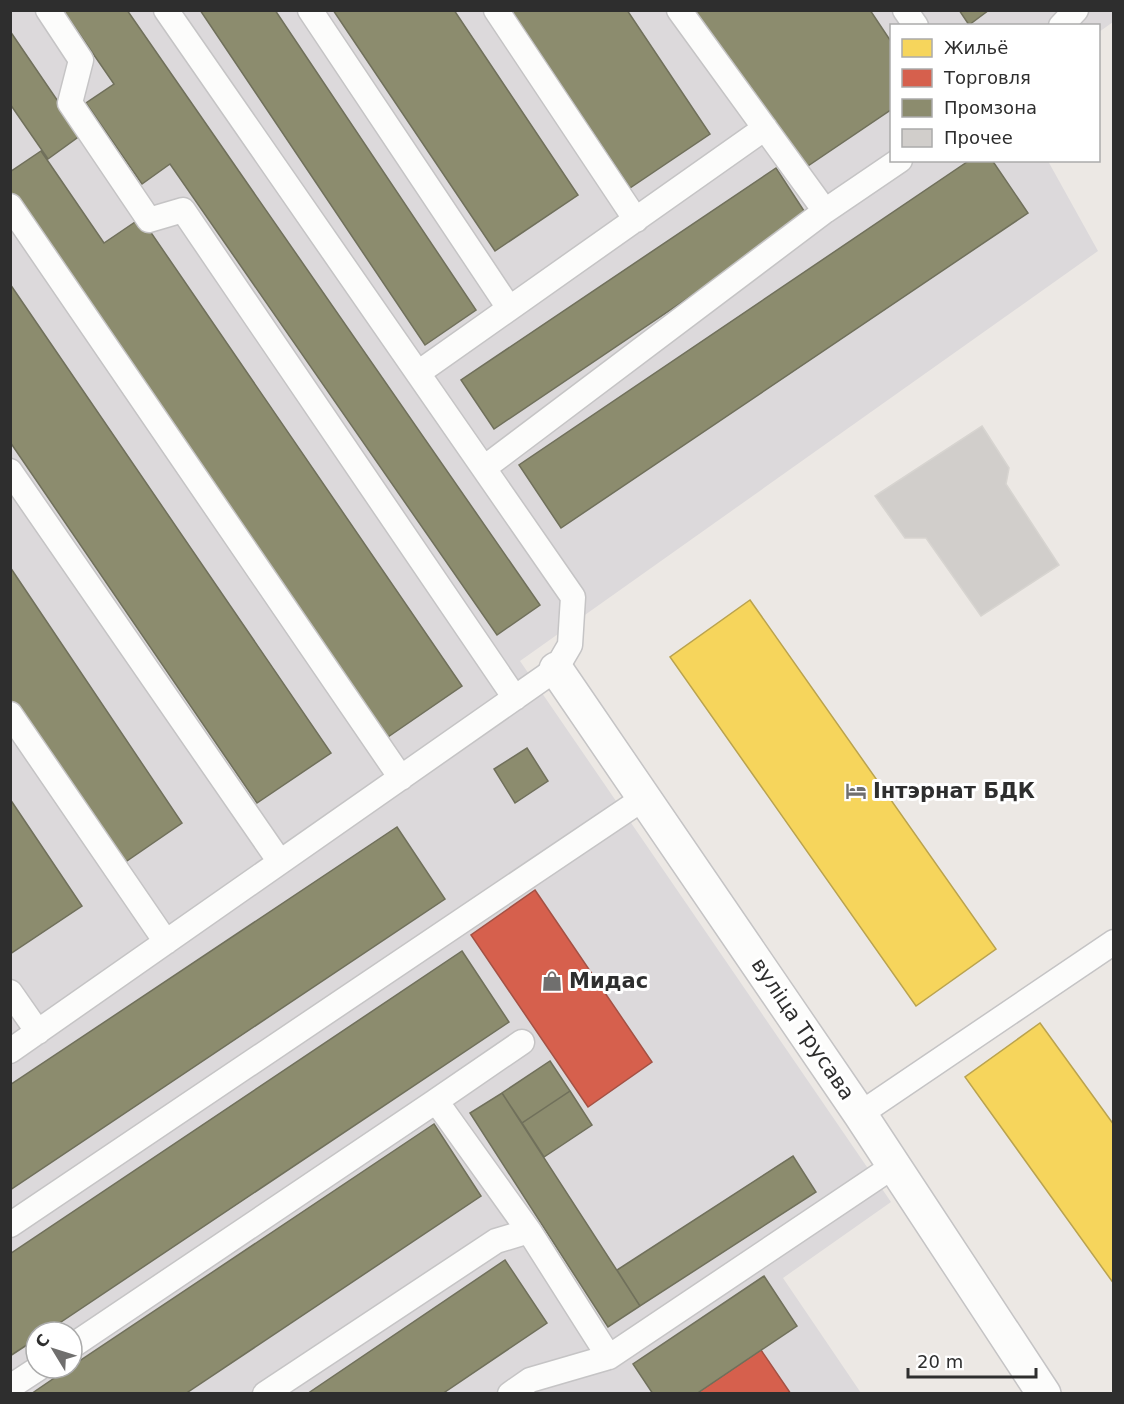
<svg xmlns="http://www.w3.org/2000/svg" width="1124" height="1404" font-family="'DejaVu Sans',sans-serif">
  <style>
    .industrial { fill: #dcd9db; fill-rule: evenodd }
    .homes { fill: #f6d55c; stroke: #baa34e; stroke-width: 1.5 }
    .shops { fill: #d6604d; stroke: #a45144; stroke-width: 1.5 }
    .industry { fill: #8c8c6e; stroke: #70705b; stroke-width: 1.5 }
    .building { fill: #d1cecb; stroke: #d7d4d0; stroke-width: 1.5 }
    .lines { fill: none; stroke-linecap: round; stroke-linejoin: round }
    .lane-casing { stroke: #c5c4c5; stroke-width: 27 }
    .street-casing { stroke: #c5c4c5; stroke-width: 36 }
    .lane { stroke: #fcfcfb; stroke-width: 24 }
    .street { stroke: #fcfcfb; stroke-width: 33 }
    .labels { text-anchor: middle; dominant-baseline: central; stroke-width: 6; stroke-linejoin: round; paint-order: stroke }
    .poi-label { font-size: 21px; font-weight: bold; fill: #2e2e2e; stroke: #fff; text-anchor: start }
    .street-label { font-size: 21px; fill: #2e2e2e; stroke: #fff }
  </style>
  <rect width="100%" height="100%" fill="#ece8e4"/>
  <path class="industrial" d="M 10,11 L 1113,11 L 1113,22 L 1099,32 L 1098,26 L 892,26 L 892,160 L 1048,161 L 1098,251 L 520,661 L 891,1202 L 783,1278 L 861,1393 L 11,1393 ZM 36,1332 L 72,1332 L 72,1368 L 36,1368 Z"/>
  <path class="homes" d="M 750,600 L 996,949 L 916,1006 L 670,657 Z
    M 1040,1023 L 1114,1125 L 1114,1284 L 965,1077 Z"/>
  <path class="shops" d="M 535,890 L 652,1062 L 588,1107 L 471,935 Z
    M 761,1350 L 791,1394 L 696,1394 Z"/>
  <path class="industry" d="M 63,10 L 127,10 L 540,605 L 497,635 L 170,164 L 142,184 L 86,103 L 114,84 Z
    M 200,10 L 275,10 L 476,310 L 425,345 Z
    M 333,10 L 454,10 L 578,195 L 495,251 Z
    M 511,10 L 627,10 L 710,134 L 630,188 Z
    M 690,10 L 870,10 L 892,43 L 892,109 L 799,172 Z
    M 959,10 L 989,10 L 969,25 Z
    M 10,31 L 81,135 L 48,159 L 10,104 Z
    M 41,151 L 104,243 L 141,218 L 462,686 L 385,739 L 10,192 L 10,172 Z
    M 970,160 L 992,160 L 1028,213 L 561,528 L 519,465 Z
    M 776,168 L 808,217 L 494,429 L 461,380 Z
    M 10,284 L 331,753 L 257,803 L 10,442 Z
    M 10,567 L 182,823 L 108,874 L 10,729 Z
    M 527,748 L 548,781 L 515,803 L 494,769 Z
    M 10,799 L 82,906 L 10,954 Z
    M 397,827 L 445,899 L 10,1190 L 10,1085 Z
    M 462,951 L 509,1022 L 46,1332 L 36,1332 L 36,1339 L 10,1356 L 10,1254 Z
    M 550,1061 L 570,1091 L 522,1123 L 502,1093 Z
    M 570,1091 L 592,1125 L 544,1157 L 522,1123 Z
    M 502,1093 L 640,1306 L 608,1327 L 470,1113 Z
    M 434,1124 L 481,1196 L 185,1394 L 31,1394 L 69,1368 L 72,1368 L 72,1366 Z
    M 793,1156 L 816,1192 L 640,1306 L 617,1270 Z
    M 505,1260 L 547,1323 L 442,1394 L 307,1394 Z
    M 764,1276 L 797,1326 L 696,1394 L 653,1394 L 633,1364 Z"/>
  <path class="building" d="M 982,426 L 1009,468 L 1006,484 L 1059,565 L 981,616 L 926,538 L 905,538 L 875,496 Z"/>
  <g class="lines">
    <g class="lane-casing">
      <path id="lane" d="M 48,10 L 81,60 L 70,103 L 149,220 L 183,210 L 515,698
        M 310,10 L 509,308
        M 496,10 L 636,220
        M 679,10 L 825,211
        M 905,10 L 916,26
        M 1061,26 L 1076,10
        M 10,206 L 401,778
        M 418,373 L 765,128
        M 484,468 L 825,211 L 900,160
        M 10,471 L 280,862
        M 10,714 L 166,942
        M 10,992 L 38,1032
        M 10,1051 L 556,669 L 570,645 L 573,597 L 166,10
        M 436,1101 L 522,1042
        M 860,1114 L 1114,942
        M 10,1225 L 644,798
        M 72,1346 L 436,1101 L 529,1231
        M 10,1387 L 39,1368
        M 265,1394 L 496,1241 L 529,1231 L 609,1357
        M 510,1394 L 530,1380 L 609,1357 L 895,1165"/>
    </g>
    <g class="street-casing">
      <path id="street" d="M 556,669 L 860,1114 L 1044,1394"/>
    </g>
    <use href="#lane" class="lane"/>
    <use href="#street" class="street"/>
  </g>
  <defs>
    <g id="hotel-bare" transform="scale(1.62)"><path d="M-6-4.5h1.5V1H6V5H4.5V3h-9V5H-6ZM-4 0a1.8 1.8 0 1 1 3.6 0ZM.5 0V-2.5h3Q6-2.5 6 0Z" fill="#706f6e" stroke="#fff" stroke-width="2.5" paint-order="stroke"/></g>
    <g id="shop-bare" transform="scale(1.62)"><path d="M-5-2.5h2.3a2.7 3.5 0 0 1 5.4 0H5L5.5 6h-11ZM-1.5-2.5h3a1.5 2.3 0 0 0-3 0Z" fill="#706f6e" stroke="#fff" stroke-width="2.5" paint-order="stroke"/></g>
  </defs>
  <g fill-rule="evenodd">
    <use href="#hotel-bare" x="856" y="791"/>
    <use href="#shop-bare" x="552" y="981"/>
  </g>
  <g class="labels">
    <g class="poi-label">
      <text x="873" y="791">Інтэрнат БДК</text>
      <text x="569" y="981">Мидас</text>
    </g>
    <g class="street-label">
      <text transform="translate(803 1029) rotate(56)">вуліца Трусава</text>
    </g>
  </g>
  <rect width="1124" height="1404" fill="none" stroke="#2e2e2e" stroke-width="24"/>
  <rect x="890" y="24" width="210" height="138" fill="#ffffff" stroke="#ababab" stroke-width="1.5"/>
  <rect x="902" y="39" width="30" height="18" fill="#f6d55c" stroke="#ababab" stroke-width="1.5"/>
  <text x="944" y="54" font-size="18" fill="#2e2e2e">Жильё</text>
  <rect x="902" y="69" width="30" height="18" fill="#d6604d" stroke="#ababab" stroke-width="1.5"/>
  <text x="944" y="84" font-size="18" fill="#2e2e2e">Торговля</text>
  <rect x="902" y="99" width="30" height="18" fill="#8c8c6e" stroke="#ababab" stroke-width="1.5"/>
  <text x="944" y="114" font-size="18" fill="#2e2e2e">Промзона</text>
  <rect x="902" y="129" width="30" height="18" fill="#d1cecb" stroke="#ababab" stroke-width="1.5"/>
  <text x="944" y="144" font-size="18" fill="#2e2e2e">Прочее</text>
  <g transform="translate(54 1350) rotate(308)"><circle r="28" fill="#ffffff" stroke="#ababab" stroke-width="1.5"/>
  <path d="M0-4.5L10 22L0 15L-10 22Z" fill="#706f6e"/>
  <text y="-9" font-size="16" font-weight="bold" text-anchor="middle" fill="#2e2e2e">С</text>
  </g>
  <path d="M908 1368v9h128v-9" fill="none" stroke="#2e2e2e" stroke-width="3"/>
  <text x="917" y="1368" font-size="18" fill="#2e2e2e" stroke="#ffffff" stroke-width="4.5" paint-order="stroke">20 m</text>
</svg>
